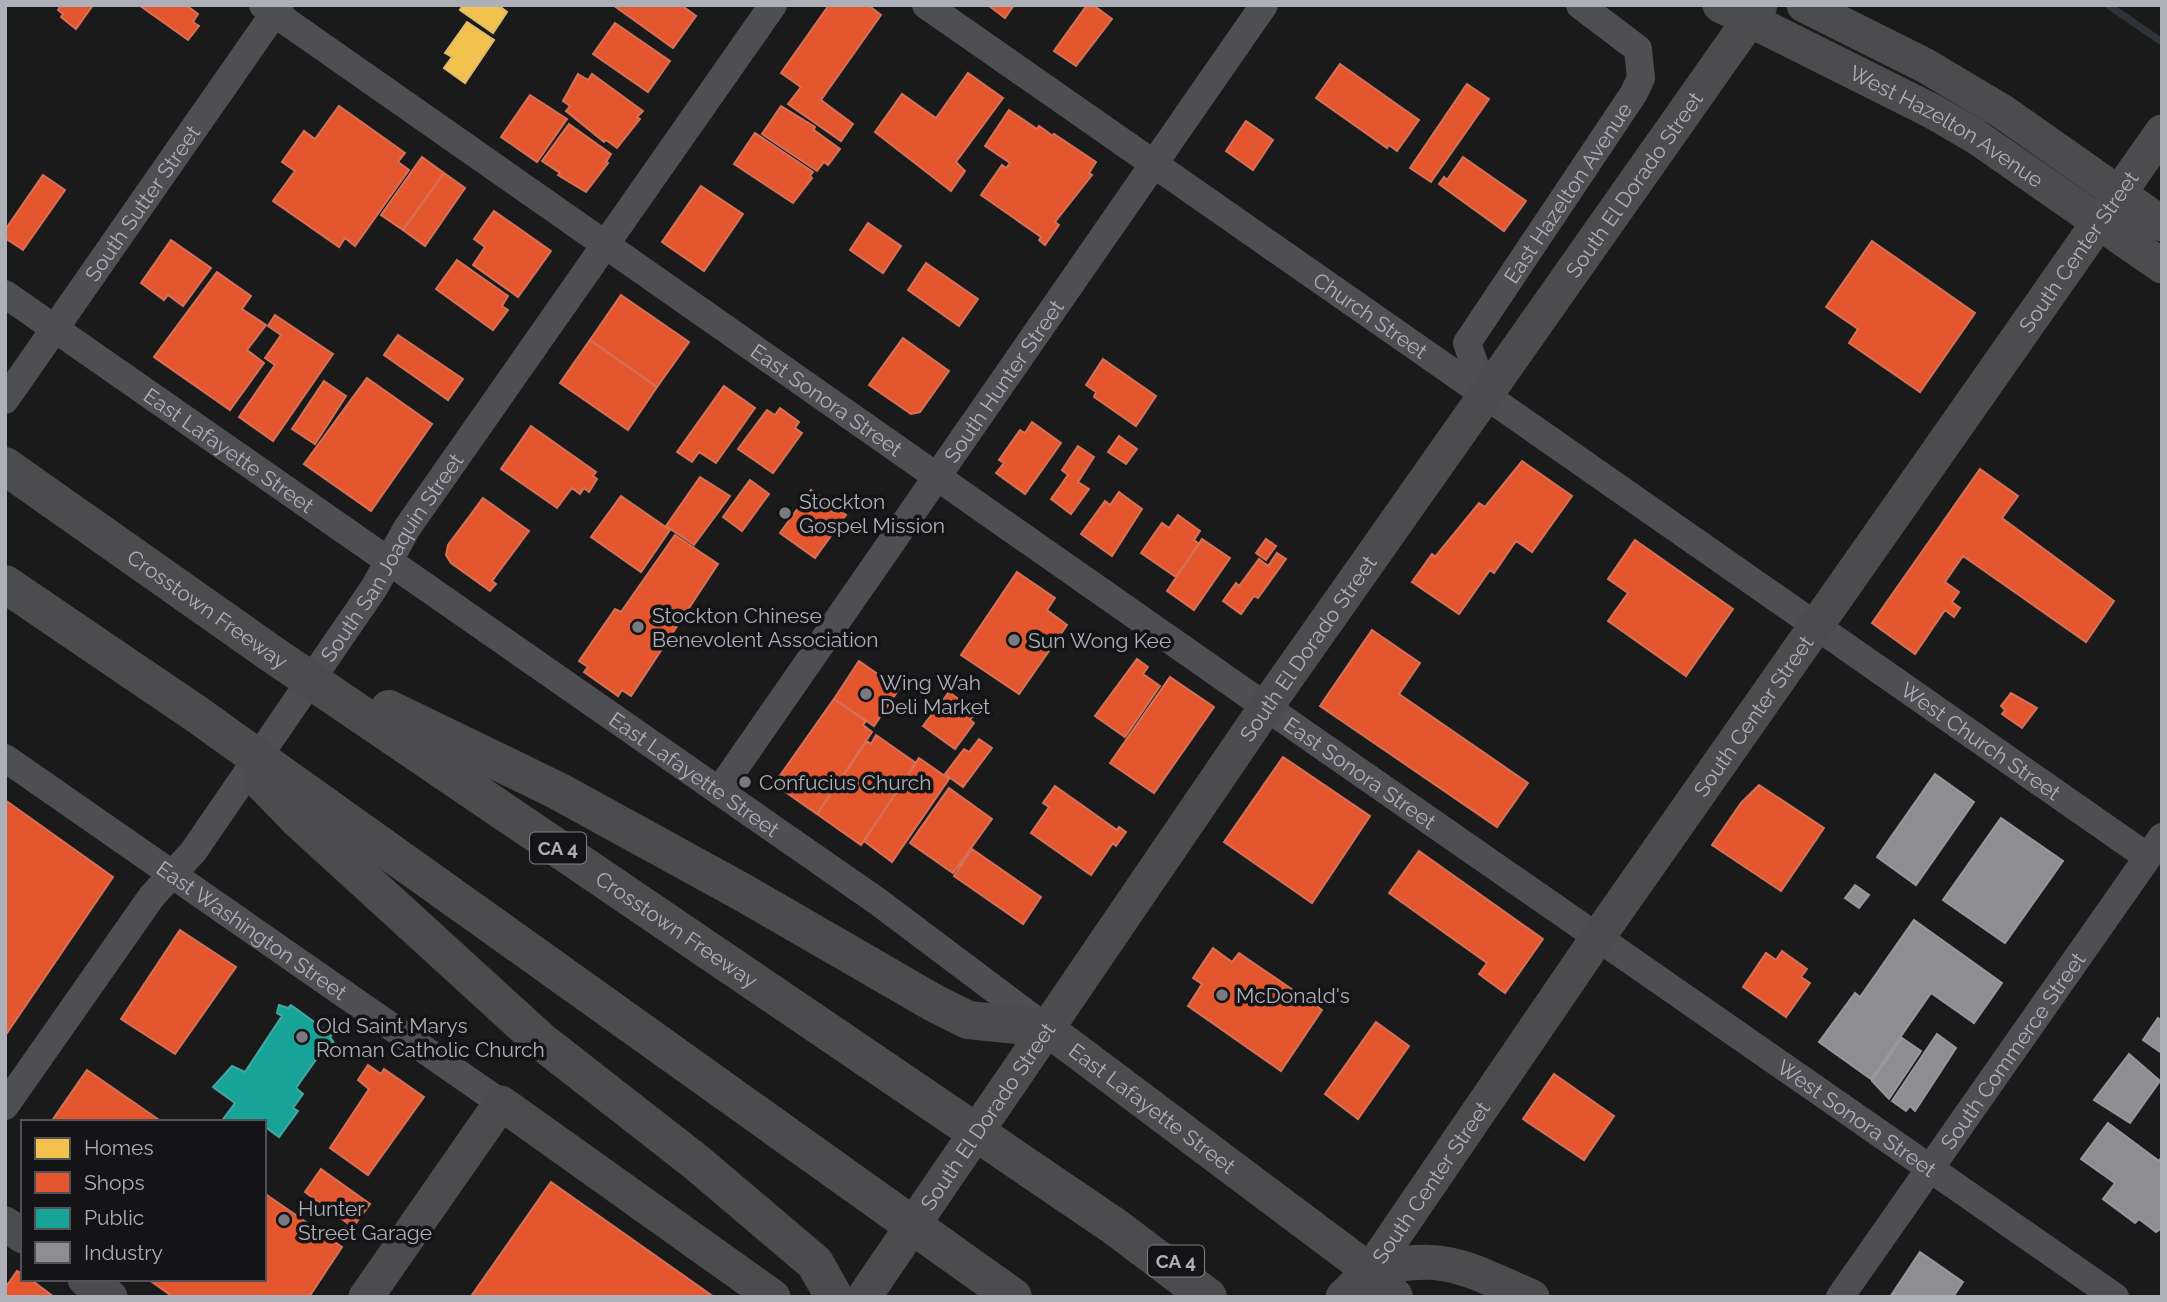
<svg xmlns="http://www.w3.org/2000/svg" width="2167" height="1302" font-family="Raleway,sans-serif">
  <style>
    .homes { fill: #f2c14e; stroke: #ddbc6e; stroke-width: 2 }
    .shops { fill: #e4572e; stroke: #d47158; stroke-width: 2 }
    .public { fill: #17a398; stroke: #44a7a2; stroke-width: 2 }
    .industry { fill: #8d8d92; stroke: #97979e; stroke-width: 2 }
    .lines { fill: none; stroke-linecap: round; stroke-linejoin: round }
    .stream { stroke: #2f333b; stroke-width: 7 }
    .minor { stroke: #4f4f53; stroke-width: 28 }
    .major { stroke: #4c4c4e; stroke-width: 35 }
    .highway { stroke: #4c4c4f; stroke-width: 38 }
    .poi-dot { fill: #7a7b81; stroke: #141416; stroke-width: 2.5 }
    .labels { text-anchor: middle; dominant-baseline: central; stroke-width: 7; stroke-linejoin: round; paint-order: stroke }
    .shield { fill: #141416; stroke: #7f8088; stroke-width: 2 }
    .shield-label { font-size: 19px; font-weight: bold; fill: #adafb9 }
    .street-label { font-size: 21px; fill: #adafb9; stroke: #141416 }
    .poi-label { font-size: 21px; fill: #adafb9; stroke: #141416; text-anchor: start }
  </style>
  <rect width="100%" height="100%" fill="#1a1a1a"/>
  <path class="homes" d="M 463,5 L 498,5 L 507,12 L 493,33 L 460,10 Z
    M 467,22 L 494,40 L 465,83 L 444,68 L 452,57 L 445,53 Z"/>
  <path class="shops" d="M 61,5 L 93,5 L 76,29 L 61,17 L 63,14 L 58,10 Z
    M 139,5 L 186,5 L 198,14 L 193,22 L 199,26 L 188,40 Z
    M 613,5 L 681,5 L 696,16 L 673,48 Z
    M 829,5 L 868,5 L 881,15 L 821,100 L 853,124 L 841,141 L 788,104 L 801,87 L 781,73 Z
    M 988,5 L 1014,5 L 1005,18 Z
    M 1087,5 L 1093,5 L 1112,19 L 1076,66 L 1054,51 Z
    M 615,23 L 670,61 L 648,92 L 593,54 Z
    M 1340,64 L 1419,120 L 1397,151 L 1389,145 L 1387,148 L 1316,98 Z
    M 968,73 L 1003,98 L 956,162 L 965,171 L 951,191 L 875,132 L 902,94 L 936,118 Z
    M 578,74 L 588,80 L 592,74 L 643,111 L 637,117 L 640,119 L 617,148 L 606,140 L 604,142 L 566,111 L 570,106 L 563,101 Z
    M 1467,84 L 1489,99 L 1431,182 L 1410,168 Z
    M 530,95 L 567,119 L 537,162 L 501,137 Z
    M 339,106 L 405,153 L 398,162 L 409,170 L 355,246 L 345,238 L 339,247 L 273,201 L 295,171 L 282,162 L 304,131 L 315,139 Z
    M 781,106 L 815,127 L 814,130 L 840,149 L 828,165 L 824,162 L 817,171 L 762,134 Z
    M 1009,110 L 1037,129 L 1039,126 L 1053,136 L 1054,134 L 1096,162 L 1089,173 L 1092,175 L 1055,222 L 1059,225 L 1045,245 L 1039,240 L 1041,237 L 981,195 L 1002,165 L 1006,168 L 1010,163 L 985,146 Z
    M 1246,121 L 1273,140 L 1253,170 L 1226,151 Z
    M 569,124 L 611,154 L 606,162 L 608,163 L 586,192 L 558,175 L 560,173 L 542,161 Z
    M 755,133 L 813,172 L 810,176 L 812,178 L 793,203 L 734,164 Z
    M 422,157 L 444,173 L 403,230 L 381,215 Z
    M 1463,157 L 1526,201 L 1504,231 L 1439,184 L 1444,177 L 1447,180 Z
    M 444,173 L 465,188 L 425,246 L 403,230 Z
    M 43,175 L 65,190 L 23,250 L 5,238 L 5,230 Z
    M 701,186 L 743,214 L 704,271 L 662,242 Z
    M 494,211 L 551,251 L 518,297 L 473,265 L 485,247 L 474,239 Z
    M 868,223 L 901,246 L 883,273 L 850,250 Z
    M 171,240 L 211,268 L 183,306 L 168,295 L 164,300 L 141,283 Z
    M 1872,241 L 1975,313 L 1920,392 L 1849,343 L 1858,329 L 1826,307 Z
    M 457,260 L 508,296 L 502,306 L 508,310 L 493,330 L 436,289 Z
    M 926,263 L 978,299 L 959,326 L 908,290 Z
    M 217,272 L 251,296 L 242,309 L 266,325 L 247,350 L 264,363 L 230,410 L 154,357 Z
    M 621,295 L 689,342 L 657,387 L 590,340 Z
    M 275,315 L 333,354 L 273,441 L 239,417 L 275,365 L 265,358 L 281,335 L 268,326 Z
    M 398,335 L 463,379 L 448,400 L 384,355 Z
    M 903,338 L 949,371 L 920,412 L 911,414 L 869,385 Z
    M 590,340 L 657,387 L 628,430 L 560,383 Z
    M 1103,359 L 1156,396 L 1136,426 L 1094,397 L 1096,392 L 1086,385 Z
    M 367,378 L 432,424 L 371,511 L 304,464 Z
    M 324,381 L 346,396 L 315,444 L 292,429 Z
    M 724,386 L 755,408 L 716,463 L 699,452 L 692,462 L 677,452 Z
    M 780,408 L 799,422 L 795,428 L 802,433 L 773,473 L 738,449 L 767,410 L 775,415 Z
    M 1032,422 L 1061,443 L 1025,494 L 996,473 L 1004,463 L 999,460 L 1020,430 L 1025,433 Z
    M 531,426 L 596,472 L 593,476 L 597,479 L 589,492 L 584,488 L 580,494 L 572,488 L 557,508 L 501,469 Z
    M 1119,436 L 1137,449 L 1126,464 L 1108,452 Z
    M 1078,446 L 1094,457 L 1078,482 L 1089,489 L 1071,514 L 1051,499 L 1068,475 L 1062,470 Z
    M 1522,461 L 1572,496 L 1532,552 L 1516,541 L 1494,573 L 1490,570 L 1459,614 L 1412,582 L 1432,554 L 1435,557 L 1479,503 L 1485,507 Z
    M 1980,469 L 2018,496 L 2002,518 L 2114,601 L 2086,642 L 1963,556 L 1945,582 L 1959,592 L 1952,602 L 1960,608 L 1954,617 L 1945,610 L 1915,654 L 1872,623 Z
    M 700,477 L 730,496 L 694,545 L 666,526 Z
    M 750,480 L 769,494 L 742,531 L 723,517 Z
    M 811,490 L 846,515 L 815,558 L 780,533 Z
    M 1119,492 L 1142,509 L 1112,556 L 1081,534 L 1105,501 L 1110,505 Z
    M 621,496 L 670,530 L 641,572 L 591,537 Z
    M 483,498 L 529,531 L 492,581 L 496,584 L 490,591 L 451,563 L 446,555 L 448,545 Z
    M 1178,515 L 1200,531 L 1194,540 L 1199,544 L 1176,577 L 1141,553 L 1162,523 L 1169,528 Z
    M 675,535 L 718,564 L 631,696 L 622,690 L 618,696 L 584,672 L 588,667 L 579,661 L 615,609 L 621,612 Z
    M 1202,539 L 1230,558 L 1194,610 L 1167,591 Z
    M 1266,539 L 1276,546 L 1266,560 L 1256,553 Z
    M 1635,540 L 1733,609 L 1686,676 L 1608,621 L 1628,593 L 1608,579 Z
    M 1277,553 L 1286,559 L 1258,598 L 1254,596 L 1241,614 L 1223,601 L 1236,583 L 1239,586 L 1259,559 L 1268,566 Z
    M 1017,572 L 1055,598 L 1047,610 L 1067,625 L 1019,694 L 961,655 Z
    M 1372,630 L 1420,663 L 1399,694 L 1528,783 L 1497,827 L 1320,706 Z
    M 1137,659 L 1148,667 L 1143,674 L 1160,686 L 1125,737 L 1095,716 Z
    M 859,661 L 899,689 L 874,726 L 834,699 Z
    M 1170,677 L 1214,707 L 1154,793 L 1110,763 Z
    M 949,692 L 976,712 L 970,720 L 974,723 L 955,749 L 923,726 L 932,714 L 928,711 L 933,703 L 938,707 Z
    M 2011,693 L 2037,708 L 2022,728 L 2002,714 L 2005,710 L 2001,706 Z
    M 834,699 L 866,721 L 863,725 L 872,732 L 817,814 L 774,784 Z
    M 876,735 L 916,763 L 861,845 L 817,814 L 867,741 L 871,744 Z
    M 979,739 L 992,748 L 963,787 L 945,774 L 964,749 L 969,752 Z
    M 1283,757 L 1370,816 L 1312,903 L 1224,842 Z
    M 919,758 L 949,779 L 892,862 L 864,841 Z
    M 1759,785 L 1824,828 L 1781,891 L 1712,845 L 1741,803 Z
    M 1055,786 L 1117,830 L 1119,827 L 1126,832 L 1116,846 L 1113,843 L 1091,875 L 1031,833 L 1049,807 L 1043,803 Z
    M 949,788 L 992,819 L 953,873 L 910,843 Z
    M 5,800 L 113,877 L 5,1036 Z
    M 972,849 L 1041,897 L 1023,924 L 954,876 Z
    M 1419,851 L 1543,939 L 1505,993 L 1479,974 L 1487,963 L 1389,893 Z
    M 180,930 L 236,967 L 175,1054 L 121,1019 Z
    M 1213,948 L 1232,962 L 1239,953 L 1322,1010 L 1281,1071 L 1188,1006 L 1202,984 L 1193,978 Z
    M 1782,951 L 1807,969 L 1801,977 L 1810,983 L 1786,1017 L 1743,987 L 1766,953 L 1776,960 Z
    M 1376,1022 L 1409,1046 L 1358,1119 L 1325,1094 Z
    M 368,1065 L 381,1074 L 384,1069 L 424,1097 L 368,1175 L 330,1148 L 369,1089 L 358,1080 Z
    M 87,1070 L 162,1122 L 51,1122 Z
    M 1554,1074 L 1614,1116 L 1584,1160 L 1523,1119 Z
    M 321,1169 L 370,1204 L 353,1227 L 305,1192 Z
    M 551,1182 L 568,1194 L 714,1297 L 474,1297 L 472,1295 Z
    M 264,1193 L 342,1247 L 309,1297 L 173,1297 L 148,1279 L 264,1279 Z
    M 17,1271 L 23,1274 L 23,1279 L 30,1279 L 54,1297 L 5,1297 L 5,1288 Z"/>
  <path class="public" d="M 279,1005 L 288,1008 L 291,1005 L 332,1035 L 330,1037 L 337,1047 L 331,1050 L 325,1047 L 296,1088 L 303,1094 L 293,1108 L 298,1111 L 279,1137 L 264,1126 L 264,1122 L 221,1122 L 235,1103 L 213,1087 L 232,1066 L 245,1072 L 282,1016 L 277,1013 Z"/>
  <path class="industry" d="M 1935,774 L 1974,802 L 1916,885 L 1877,857 Z
    M 2001,818 L 2063,861 L 2005,943 L 1943,900 Z
    M 1855,885 L 1869,895 L 1859,908 L 1845,898 Z
    M 1914,920 L 2002,983 L 1974,1023 L 1931,993 L 1871,1079 L 1819,1042 L 1855,993 L 1860,997 Z
    M 2158,1018 L 2162,1021 L 2162,1053 L 2143,1040 Z
    M 1937,1034 L 1956,1048 L 1915,1111 L 1910,1106 L 1906,1111 L 1892,1101 Z
    M 1902,1038 L 1921,1051 L 1889,1099 L 1872,1081 Z
    M 2129,1054 L 2160,1081 L 2130,1123 L 2094,1100 Z
    M 2108,1123 L 2159,1161 L 2162,1156 L 2162,1228 L 2156,1232 L 2139,1219 L 2135,1223 L 2103,1199 L 2115,1183 L 2081,1159 Z
    M 1920,1252 L 1963,1282 L 1953,1297 L 1890,1297 Z"/>
  <g class="lines">
    <path class="stream" d="M 2108,5 L 2162,42"/>
    <g class="minor">
      <path id="s1" d="M 263,5 L 1266,707 L 2115,1297"/>
      <path id="s2" d="M 926,5 L 2146,856"/>
      <path id="s3" d="M 5,294 L 877,901 L 1046,1028"/>
      <path id="s4" d="M 1486,397 L 1467,343 L 1634,93 L 1641,78 L 1638,49 L 1580,5"/>
      <path id="s5" d="M 5,400 L 280,5"/>
      <path id="s6" d="M 5,758 L 501,1103"/>
      <path id="s7" d="M 719,791 L 1264,5"/>
      <path id="s8" d="M 5,1106 L 152,896 L 193,852 L 374,588 L 407,528 L 773,5"/>
      <path id="s9" d="M 1840,1297 L 2162,837"/>
    </g>
    <g class="major">
      <path id="s10" d="M 1720,5 L 1932,111 L 1975,136 L 2162,266"/>
      <path d="M 1804,5 L 1926,66 L 2003,112 L 2162,224"/>
      <path id="s11" d="M 1046,1028 L 1370,1271"/>
      <path d="M 5,1224 L 23,1236"/>
      <path d="M 1370,1271 C 1441,1250 1468,1269 1532,1297"/>
      <path d="M 85,1279 L 110,1297"/>
      <path d="M 366,1297 L 501,1103 L 773,1297"/>
      <path id="s12" d="M 864,1297 L 1266,707 L 1760,5"/>
      <path id="s13" d="M 1343,1297 L 1370,1271 L 1598,937 L 2162,132"/>
    </g>
    <g class="highway">
      <path id="s14" d="M 5,466 L 269,652 L 1114,1226 L 1208,1297"/>
      <path d="M 5,584 L 195,713 L 1013,1297"/>
      <path d="M 389,709 L 558,791 L 742,892 L 934,1003 L 968,1020 L 1046,1028"/>
      <path d="M 262,782 L 299,820 L 541,1041 L 696,1162 L 815,1263 L 834,1297"/>
      <path d="M 1370,1271 L 1394,1297"/>
    </g>
  </g>
  <g class="poi-dot">
    <circle cx="785" cy="513" r="7"/>
    <circle cx="638" cy="627" r="7"/>
    <circle cx="1014" cy="640" r="7"/>
    <circle cx="866" cy="694" r="7"/>
    <circle cx="745" cy="782" r="7"/>
    <circle cx="1222" cy="995" r="7"/>
    <circle cx="302" cy="1037" r="7"/>
    <circle cx="284" cy="1220" r="7"/>
  </g>
  <g class="labels">
    <g class="shield">
      <rect x="530" y="832.5" width="56" height="31" rx="5"/>
      <rect x="1148" y="1245.5" width="56" height="31" rx="5"/>
    </g>
    <g class="shield-label">
      <text x="558" y="848">CA 4</text>
      <text x="1176" y="1261">CA 4</text>
    </g>
    <g class="street-label">
      <text stroke="none"><textPath href="#s10" startOffset="257">West Hazelton Avenue</textPath></text>
      <text stroke="none"><textPath href="#s12" startOffset="1353">South El Dorado Street</textPath></text>
      <text stroke="none"><textPath href="#s4" startOffset="238">East Hazelton Avenue</textPath></text>
      <text stroke="none"><textPath href="#s5" startOffset="240">South Sutter Street</textPath></text>
      <text stroke="none"><textPath href="#s13" startOffset="1279">South Center Street</textPath></text>
      <text stroke="none"><textPath href="#s2" startOffset="542">Church Street</textPath></text>
      <text stroke="none"><textPath href="#s7" startOffset="499">South Hunter Street</textPath></text>
      <text stroke="none"><textPath href="#s1" startOffset="688">East Sonora Street</textPath></text>
      <text stroke="none"><textPath href="#s3" startOffset="273">East Lafayette Street</textPath></text>
      <text stroke="none"><textPath href="#s8" startOffset="672">South San Joaquin Street</textPath></text>
      <text stroke="none"><textPath href="#s14" startOffset="248">Crosstown Freeway</textPath></text>
      <text stroke="none"><textPath href="#s12" startOffset="786">South El Dorado Street</textPath></text>
      <text stroke="none"><textPath href="#s13" startOffset="712">South Center Street</textPath></text>
      <text stroke="none"><textPath href="#s2" startOffset="1286">West Church Street</textPath></text>
      <text stroke="none"><textPath href="#s1" startOffset="1339">East Sonora Street</textPath></text>
      <text stroke="none"><textPath href="#s3" startOffset="840">East Lafayette Street</textPath></text>
      <text stroke="none"><textPath href="#s14" startOffset="816">Crosstown Freeway</textPath></text>
      <text stroke="none"><textPath href="#s6" startOffset="301">East Washington Street</textPath></text>
      <text stroke="none"><textPath href="#s9" startOffset="301">South Commerce Street</textPath></text>
      <text stroke="none"><textPath href="#s11" startOffset="133">East Lafayette Street</textPath></text>
      <text stroke="none"><textPath href="#s12" startOffset="219">South El Dorado Street</textPath></text>
      <text stroke="none"><textPath href="#s1" startOffset="1944">West Sonora Street</textPath></text>
      <text stroke="none"><textPath href="#s13" startOffset="145">South Center Street</textPath></text>
    </g>
    <g class="poi-label">
      <text x="799" y="501">Stockton<tspan x="799" dy="24">Gospel Mission</tspan></text>
      <text x="652" y="615">Stockton Chinese<tspan x="652" dy="24">Benevolent Association</tspan></text>
      <text x="1028" y="640">Sun Wong Kee</text>
      <text x="880" y="682">Wing Wah<tspan x="880" dy="24">Deli Market</tspan></text>
      <text x="759" y="782">Confucius Church</text>
      <text x="1236" y="995">McDonald's</text>
      <text x="316" y="1025">Old Saint Marys<tspan x="316" dy="24">Roman Catholic Church</tspan></text>
      <text x="298" y="1208">Hunter<tspan x="298" dy="24">Street Garage</tspan></text>
    </g>
  </g>
  <rect width="2167" height="1302" fill="none" stroke="#adafb9" stroke-width="14"/>
  <rect x="21" y="1120" width="245" height="161" fill="#141416" stroke="#515257" stroke-width="2"/>
  <rect x="35" y="1138" width="35" height="21" fill="#f2c14e" stroke="#515257" stroke-width="2"/>
  <text x="84" y="1155" font-size="21" fill="#adafb9">Homes</text>
  <rect x="35" y="1172" width="35" height="21" fill="#e4572e" stroke="#515257" stroke-width="2"/>
  <text x="84" y="1190" font-size="21" fill="#adafb9">Shops</text>
  <rect x="35" y="1208" width="35" height="21" fill="#17a398" stroke="#515257" stroke-width="2"/>
  <text x="84" y="1225" font-size="21" fill="#adafb9">Public</text>
  <rect x="35" y="1242" width="35" height="21" fill="#8d8d92" stroke="#515257" stroke-width="2"/>
  <text x="84" y="1260" font-size="21" fill="#adafb9">Industry</text>
</svg>
